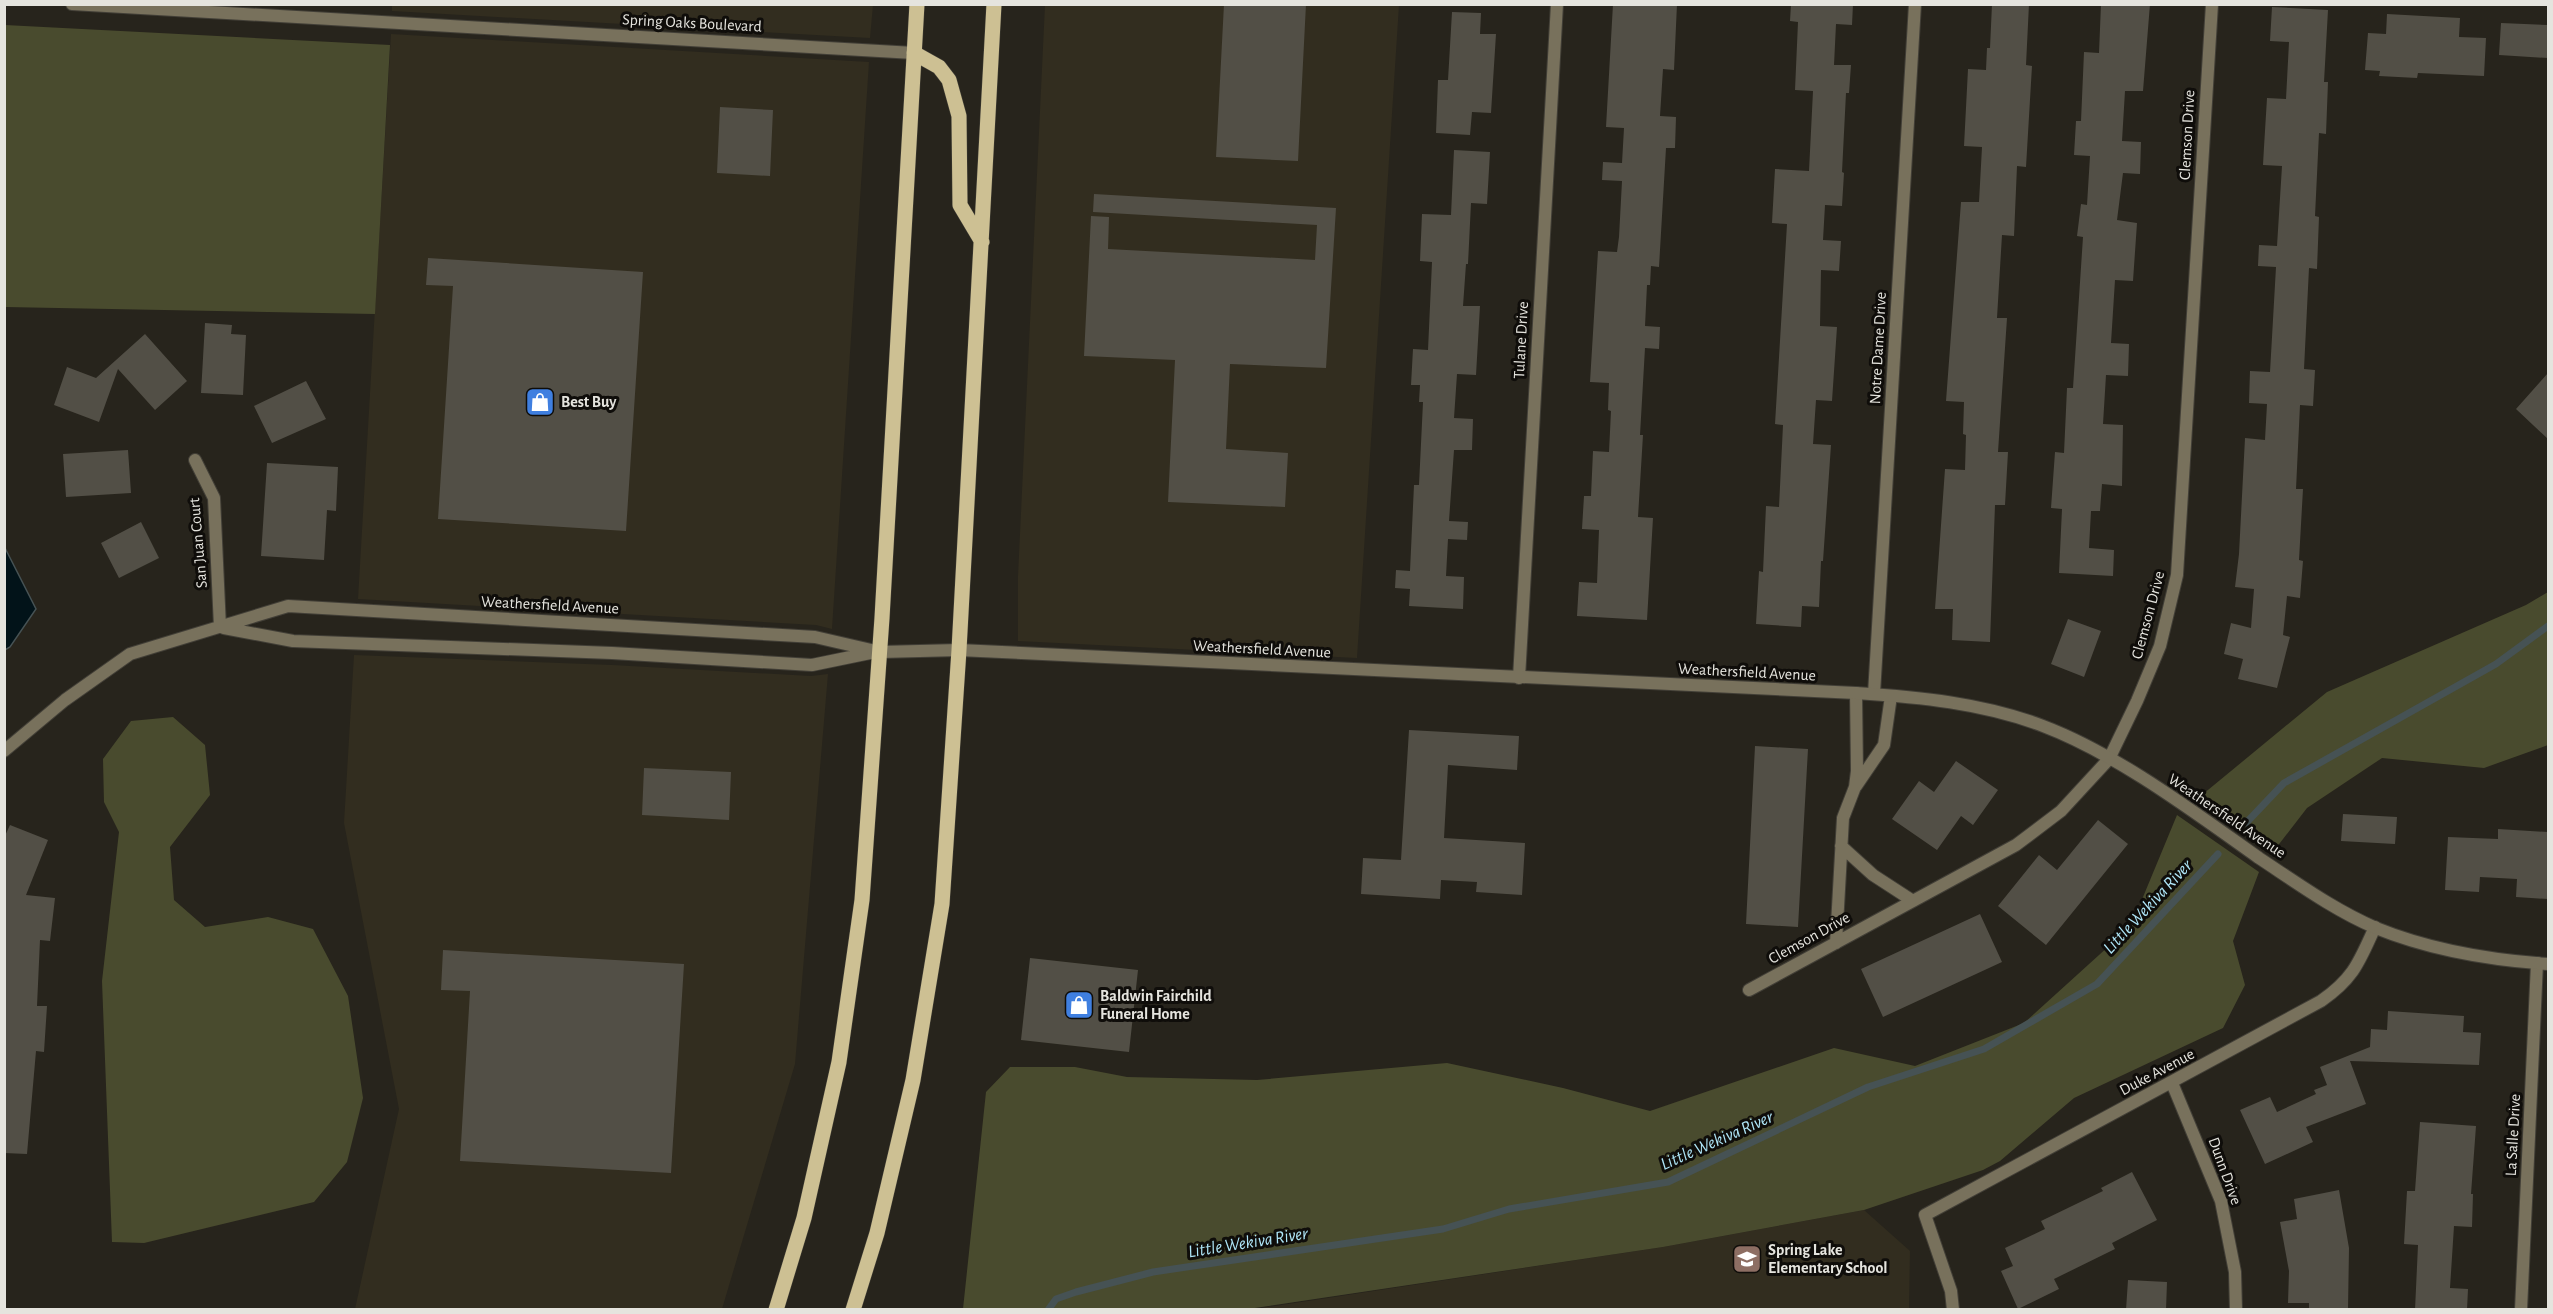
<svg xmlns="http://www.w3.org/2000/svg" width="2553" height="1314" font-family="'Alegreya Sans',sans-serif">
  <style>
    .built { fill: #322d1f }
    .green { fill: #494b2e }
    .water { fill: #021319; stroke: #465254; stroke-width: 1.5 }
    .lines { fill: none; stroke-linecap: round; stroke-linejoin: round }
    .stream { stroke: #465254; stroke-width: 7 }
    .building { fill: #524f46 }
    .minor-casing { stroke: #423f37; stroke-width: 14 }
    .tertiary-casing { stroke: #423f37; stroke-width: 14 }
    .primary-casing { stroke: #423f37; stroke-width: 16 }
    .minor { stroke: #78715c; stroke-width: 12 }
    .tertiary { stroke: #78715c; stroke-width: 12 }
    .primary { stroke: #cdc093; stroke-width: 15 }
    .labels { text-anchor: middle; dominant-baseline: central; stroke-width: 6; stroke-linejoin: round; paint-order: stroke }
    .street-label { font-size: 16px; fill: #e5e4de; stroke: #0f0d0a }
    .poi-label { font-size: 16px; font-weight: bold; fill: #e5e4de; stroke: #0f0d0a; text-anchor: start }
    .water-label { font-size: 18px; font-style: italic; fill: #afe6f8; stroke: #0f0d0a }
  </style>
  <rect width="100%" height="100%" fill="#27241c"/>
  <path class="built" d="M 392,5 L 392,4 L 873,5 L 870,38 L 392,11 Z
    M 1045,5 L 1399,5 L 1357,658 L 1018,641 L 1018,576 Z
    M 391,34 L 869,62 L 832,629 L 816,625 L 358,599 Z
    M 354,655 L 612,665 L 811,676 L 828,674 L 795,1064 L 722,1309 L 355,1309 L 399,1109 L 344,823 Z
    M 1864,1210 L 1910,1251 L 1909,1309 L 1248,1310 L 1663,1247 Z"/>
  <path class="green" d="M 5,25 L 390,45 L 375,314 L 5,307 Z
    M 2548,592 L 2548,745 L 2484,768 L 2382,758 L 2307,808 L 2273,852 L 2197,799 L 2327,692 L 2526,605 Z
    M 173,717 L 205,745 L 210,795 L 170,847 L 174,900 L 205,927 L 268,917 L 313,929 L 348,996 L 363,1098 L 347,1162 L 314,1202 L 144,1243 L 112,1242 L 102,981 L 119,832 L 104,802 L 103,759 L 131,721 Z
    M 2177,815 L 2259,872 L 2233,941 L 2245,985 L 2223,1028 L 2074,1098 L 2000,1161 L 1983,1170 L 1864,1210 L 1663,1247 L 1248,1309 L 963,1309 L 986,1092 L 1010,1067 L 1075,1067 L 1127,1077 L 1257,1080 L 1447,1063 L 1563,1088 L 1650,1111 L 1834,1048 L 1915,1066 L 2024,1023 L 2131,926 Z"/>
  <path class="water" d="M 4,546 L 36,609 L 10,647 L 5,650 Z"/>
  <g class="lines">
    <path class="stream" d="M 2246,823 L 2284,783 L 2496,664 L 2548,626
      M 1048,1310 L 1056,1299 L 1076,1292 L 1153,1272 L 1443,1229 L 1509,1209 L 1668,1182 L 1868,1087 L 1984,1049 L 2097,984 L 2218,854"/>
  </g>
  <path class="building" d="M 1224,4 L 1306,4 L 1298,161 L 1216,157 Z
    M 1613,4 L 1677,4 L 1674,70 L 1663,69 L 1660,116 L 1676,117 L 1675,148 L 1666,148 L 1659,267 L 1651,266 L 1650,285 L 1647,285 L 1645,326 L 1660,327 L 1659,349 L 1645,348 L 1640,435 L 1643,435 L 1638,517 L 1653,518 L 1647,620 L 1577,616 L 1579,582 L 1597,583 L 1599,530 L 1582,529 L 1584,496 L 1591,496 L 1593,451 L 1609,452 L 1611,411 L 1608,410 L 1609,383 L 1590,382 L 1598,251 L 1617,252 L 1619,237 L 1622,181 L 1602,180 L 1603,162 L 1622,163 L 1624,128 L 1606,127 Z
    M 1791,4 L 1853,4 L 1852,25 L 1836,24 L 1834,65 L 1851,65 L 1849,93 L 1846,93 L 1842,172 L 1844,173 L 1842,206 L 1825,205 L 1823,240 L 1841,241 L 1839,271 L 1821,270 L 1820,326 L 1837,327 L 1832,401 L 1816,400 L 1813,444 L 1831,445 L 1823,561 L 1821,561 L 1819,607 L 1802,606 L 1801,627 L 1756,624 L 1759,571 L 1763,572 L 1766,506 L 1779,507 L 1783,425 L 1775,424 L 1787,224 L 1772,223 L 1775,169 L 1809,171 L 1813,91 L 1795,90 L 1798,22 L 1790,21 Z
    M 1992,4 L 2029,4 L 2026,65 L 2032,66 L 2026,167 L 2017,166 L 2014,236 L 2002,235 L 1997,318 L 2007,318 L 1998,452 L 2008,452 L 2005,505 L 1995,505 L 1990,642 L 1952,640 L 1953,609 L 1935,609 L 1945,469 L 1965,470 L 1966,435 L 1963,434 L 1964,402 L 1946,401 L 1961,202 L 1979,202 L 1982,147 L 1964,146 L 1968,69 L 1986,70 L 1987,48 L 1990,48 Z
    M 2101,4 L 2150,4 L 2143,91 L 2125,91 L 2122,141 L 2141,142 L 2140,174 L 2123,173 L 2117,220 L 2137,223 L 2133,281 L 2115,280 L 2111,343 L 2129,344 L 2128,376 L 2106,375 L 2103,424 L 2123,425 L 2122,486 L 2102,484 L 2100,511 L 2091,511 L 2089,548 L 2114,550 L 2113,576 L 2059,573 L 2062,509 L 2051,508 L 2055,452 L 2064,453 L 2067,388 L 2073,388 L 2083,237 L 2077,236 L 2081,204 L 2087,205 L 2090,156 L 2074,155 L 2076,121 L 2081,121 L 2084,52 L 2099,53 Z
    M 2272,7 L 2328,10 L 2324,82 L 2328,82 L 2326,134 L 2319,133 L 2315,216 L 2319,217 L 2317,269 L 2309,268 L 2304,369 L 2315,370 L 2313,406 L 2300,405 L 2296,489 L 2303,489 L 2299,560 L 2303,561 L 2300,598 L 2287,596 L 2283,635 L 2290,637 L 2277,688 L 2238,679 L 2243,659 L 2224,654 L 2231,623 L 2251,628 L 2254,589 L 2235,587 L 2239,554 L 2245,438 L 2265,440 L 2267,404 L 2249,403 L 2250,371 L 2270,372 L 2276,267 L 2258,266 L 2259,245 L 2277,246 L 2282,166 L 2263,165 L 2264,147 L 2267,98 L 2286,99 L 2289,42 L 2270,41 Z
    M 1452,12 L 1481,13 L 1480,34 L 1496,34 L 1491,113 L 1472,112 L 1470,135 L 1436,133 L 1438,80 L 1448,80 Z
    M 2387,14 L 2460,18 L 2459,37 L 2486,38 L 2484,76 L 2418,73 L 2417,78 L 2379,76 L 2380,71 L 2365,70 L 2368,33 L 2386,34 Z
    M 2501,23 L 2548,25 L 2548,58 L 2499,55 Z
    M 720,107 L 773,110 L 770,176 L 717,173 Z
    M 1454,150 L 1490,152 L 1487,204 L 1471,203 L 1468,264 L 1466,264 L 1463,306 L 1480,306 L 1476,375 L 1457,374 L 1454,418 L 1473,419 L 1472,450 L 1454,450 L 1449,521 L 1468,522 L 1467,540 L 1448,539 L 1446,576 L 1464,577 L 1463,609 L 1409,606 L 1410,589 L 1395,588 L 1396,570 L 1410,571 L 1414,485 L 1419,485 L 1423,402 L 1419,402 L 1420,385 L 1411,385 L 1413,349 L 1428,350 L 1432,262 L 1420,261 L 1422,214 L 1451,215 Z
    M 1094,194 L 1336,208 L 1326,368 L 1230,364 L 1226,449 L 1288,453 L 1285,507 L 1168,502 L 1175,360 L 1084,356 L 1091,216 L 1109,217 L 1108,249 L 1315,260 L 1317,225 L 1093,212 Z
    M 428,258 L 643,272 L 626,531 L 438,519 L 453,286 L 426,285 Z
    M 205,323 L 232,325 L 231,334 L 246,335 L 243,395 L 201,393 Z
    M 145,334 L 187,381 L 155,410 L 118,369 L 99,422 L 54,405 L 67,367 L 96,378 Z
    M 2548,373 L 2548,439 L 2516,409 Z
    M 306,381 L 326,419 L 272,443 L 254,406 Z
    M 128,450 L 131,493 L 66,497 L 63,454 Z
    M 267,463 L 338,467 L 336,511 L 327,510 L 324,560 L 261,556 Z
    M 141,522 L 159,558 L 119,578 L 101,543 Z
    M 2068,619 L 2101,631 L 2084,677 L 2051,664 Z
    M 1409,730 L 1519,736 L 1517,770 L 1448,765 L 1444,838 L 1525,843 L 1522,895 L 1476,892 L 1477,882 L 1441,880 L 1440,899 L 1361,894 L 1363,858 L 1401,860 Z
    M 1755,746 L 1808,749 L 1798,927 L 1746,924 Z
    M 1956,761 L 1998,790 L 1973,825 L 1961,816 L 1937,850 L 1892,819 L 1919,781 L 1934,792 Z
    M 644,768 L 731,772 L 729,820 L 642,815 Z
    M 2343,814 L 2397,817 L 2395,844 L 2341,841 Z
    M 2098,820 L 2128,844 L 2046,945 L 1998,906 L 2039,855 L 2057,870 Z
    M 10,825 L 48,840 L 26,895 L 55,898 L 50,941 L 40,940 L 37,1006 L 47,1006 L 44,1052 L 36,1051 L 27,1154 L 4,1153 L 4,838 Z
    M 2498,829 L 2548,832 L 2548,899 L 2516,897 L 2517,879 L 2480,877 L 2479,892 L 2445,890 L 2448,837 L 2498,839 Z
    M 1980,914 L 2002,962 L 1883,1017 L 1861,969 Z
    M 443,950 L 684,964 L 671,1173 L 460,1161 L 470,991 L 441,990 Z
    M 1030,958 L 1138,970 L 1129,1052 L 1021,1040 Z
    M 2388,1011 L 2464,1016 L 2463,1032 L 2481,1033 L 2479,1065 L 2350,1061 L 2366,1104 L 2306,1127 L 2313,1142 L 2265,1164 L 2240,1110 L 2270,1097 L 2277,1112 L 2316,1094 L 2314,1090 L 2327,1085 L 2320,1067 L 2370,1047 L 2371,1029 L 2387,1030 Z
    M 2420,1122 L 2476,1126 L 2471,1194 L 2473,1194 L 2472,1227 L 2454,1226 L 2450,1288 L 2468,1289 L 2467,1310 L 2415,1310 L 2418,1245 L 2404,1244 L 2407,1191 L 2415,1191 Z
    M 2132,1172 L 2157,1220 L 2112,1243 L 2115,1249 L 2054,1279 L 2059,1289 L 2018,1309 L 2001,1271 L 2013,1266 L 2005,1248 L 2045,1229 L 2041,1221 L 2103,1191 L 2101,1188 Z
    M 2339,1190 L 2349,1248 L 2348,1310 L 2309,1310 L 2309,1303 L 2288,1303 L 2289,1271 L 2280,1222 L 2297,1219 L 2294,1199 Z
    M 2128,1280 L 2167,1282 L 2166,1310 L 2126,1310 Z"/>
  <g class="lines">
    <g class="minor-casing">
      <path id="minor" d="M 195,460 L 214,498 L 220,627
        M 224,628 L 293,641 L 612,653 L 812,665 L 875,652
        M 1519,678 L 1557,4
        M 1874,694 L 1915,4
        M 4,751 L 65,700 L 130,654 L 288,606 L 815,637 L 880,652
        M 1856,786 L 1884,745 L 1891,696
        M 1841,846 L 1873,875 L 1913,901
        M 1836,943 L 1843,818 L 1855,787 L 1857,771 L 1856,693
        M 1749,990 L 2016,845 L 2061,811 L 2109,759 L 2137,701 L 2160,646 L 2177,575 L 2212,4
        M 2172,1083 L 2221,1201 L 2235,1272 L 2236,1310
        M 1953,1310 L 1951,1291 L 1925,1215 L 2321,1001 C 2354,978 2359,962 2375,927
        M 2521,1310 L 2537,963"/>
    </g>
    <g class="tertiary-casing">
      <path id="tertiary" d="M 72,4 L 914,53
        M 880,652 L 959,650 L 1856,693 C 1918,697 1983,703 2043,726 C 2117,754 2194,812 2259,858 C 2297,883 2334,910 2376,928 C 2430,950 2490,960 2548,964"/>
    </g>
    <g class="primary-casing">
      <path id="primary" d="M 914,53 L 939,67 L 949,80 L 959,116 L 960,205 L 982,242
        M 776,1310 L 804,1218 L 839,1062 L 862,900 L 882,618 L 917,4
        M 853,1310 L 877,1233 L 913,1080 L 942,904 L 959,650 L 994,4"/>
    </g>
    <use href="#minor" class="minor"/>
    <use href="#tertiary" class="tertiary"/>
    <use href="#primary" class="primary"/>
  </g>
  <defs>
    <g id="shop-square" transform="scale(1.5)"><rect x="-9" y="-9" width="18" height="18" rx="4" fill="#3f7fe0" stroke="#0f0d0a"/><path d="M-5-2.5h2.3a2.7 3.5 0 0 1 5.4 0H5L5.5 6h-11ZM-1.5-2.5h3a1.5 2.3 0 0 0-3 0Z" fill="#fff"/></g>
    <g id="school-square" transform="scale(1.5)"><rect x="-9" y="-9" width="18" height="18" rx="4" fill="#8d6e63" stroke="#0f0d0a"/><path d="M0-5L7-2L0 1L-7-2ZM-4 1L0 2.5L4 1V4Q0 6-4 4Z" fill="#fff"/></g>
  </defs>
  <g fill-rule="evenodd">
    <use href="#shop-square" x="540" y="402"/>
    <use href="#shop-square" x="1079" y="1005"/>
    <use href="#school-square" x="1747" y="1259"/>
  </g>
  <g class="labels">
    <g class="street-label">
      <text transform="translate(692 23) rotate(3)">Spring Oaks Boulevard</text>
      <text transform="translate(2187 135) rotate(-87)">Clemson Drive</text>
      <text transform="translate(1521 340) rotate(-87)">Tulane Drive</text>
      <text transform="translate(1878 348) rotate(-87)">Notre Dame Drive</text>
      <text transform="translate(198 543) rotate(-95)">San Juan Court</text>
      <text transform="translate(550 605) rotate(3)">Weathersfield Avenue</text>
      <text transform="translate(2148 615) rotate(-75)">Clemson Drive</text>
      <text transform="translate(1262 649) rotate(3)">Weathersfield Avenue</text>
      <text transform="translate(1747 672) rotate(3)">Weathersfield Avenue</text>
      <text transform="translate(2227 816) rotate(34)">Weathersfield Avenue</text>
      <text transform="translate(1809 938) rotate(-29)">Clemson Drive</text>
      <text transform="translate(2157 1072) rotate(-28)">Duke Avenue</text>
      <text transform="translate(2513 1135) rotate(-87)">La Salle Drive</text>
      <text transform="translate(2225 1171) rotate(70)">Dunn Drive</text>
    </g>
    <g class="poi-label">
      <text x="561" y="402">Best Buy</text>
      <text x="1100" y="996">Baldwin Fairchild<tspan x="1100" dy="18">Funeral Home</tspan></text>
      <text x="1768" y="1250">Spring Lake<tspan x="1768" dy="18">Elementary School</tspan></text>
    </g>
    <g class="water-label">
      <text transform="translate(2148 907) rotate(-47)">Little Wekiva River</text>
      <text transform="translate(1717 1141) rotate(-24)">Little Wekiva River</text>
      <text transform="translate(1248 1243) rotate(-9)">Little Wekiva River</text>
    </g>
  </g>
  <rect width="2553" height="1314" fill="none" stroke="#e5e4de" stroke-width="12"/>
</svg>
